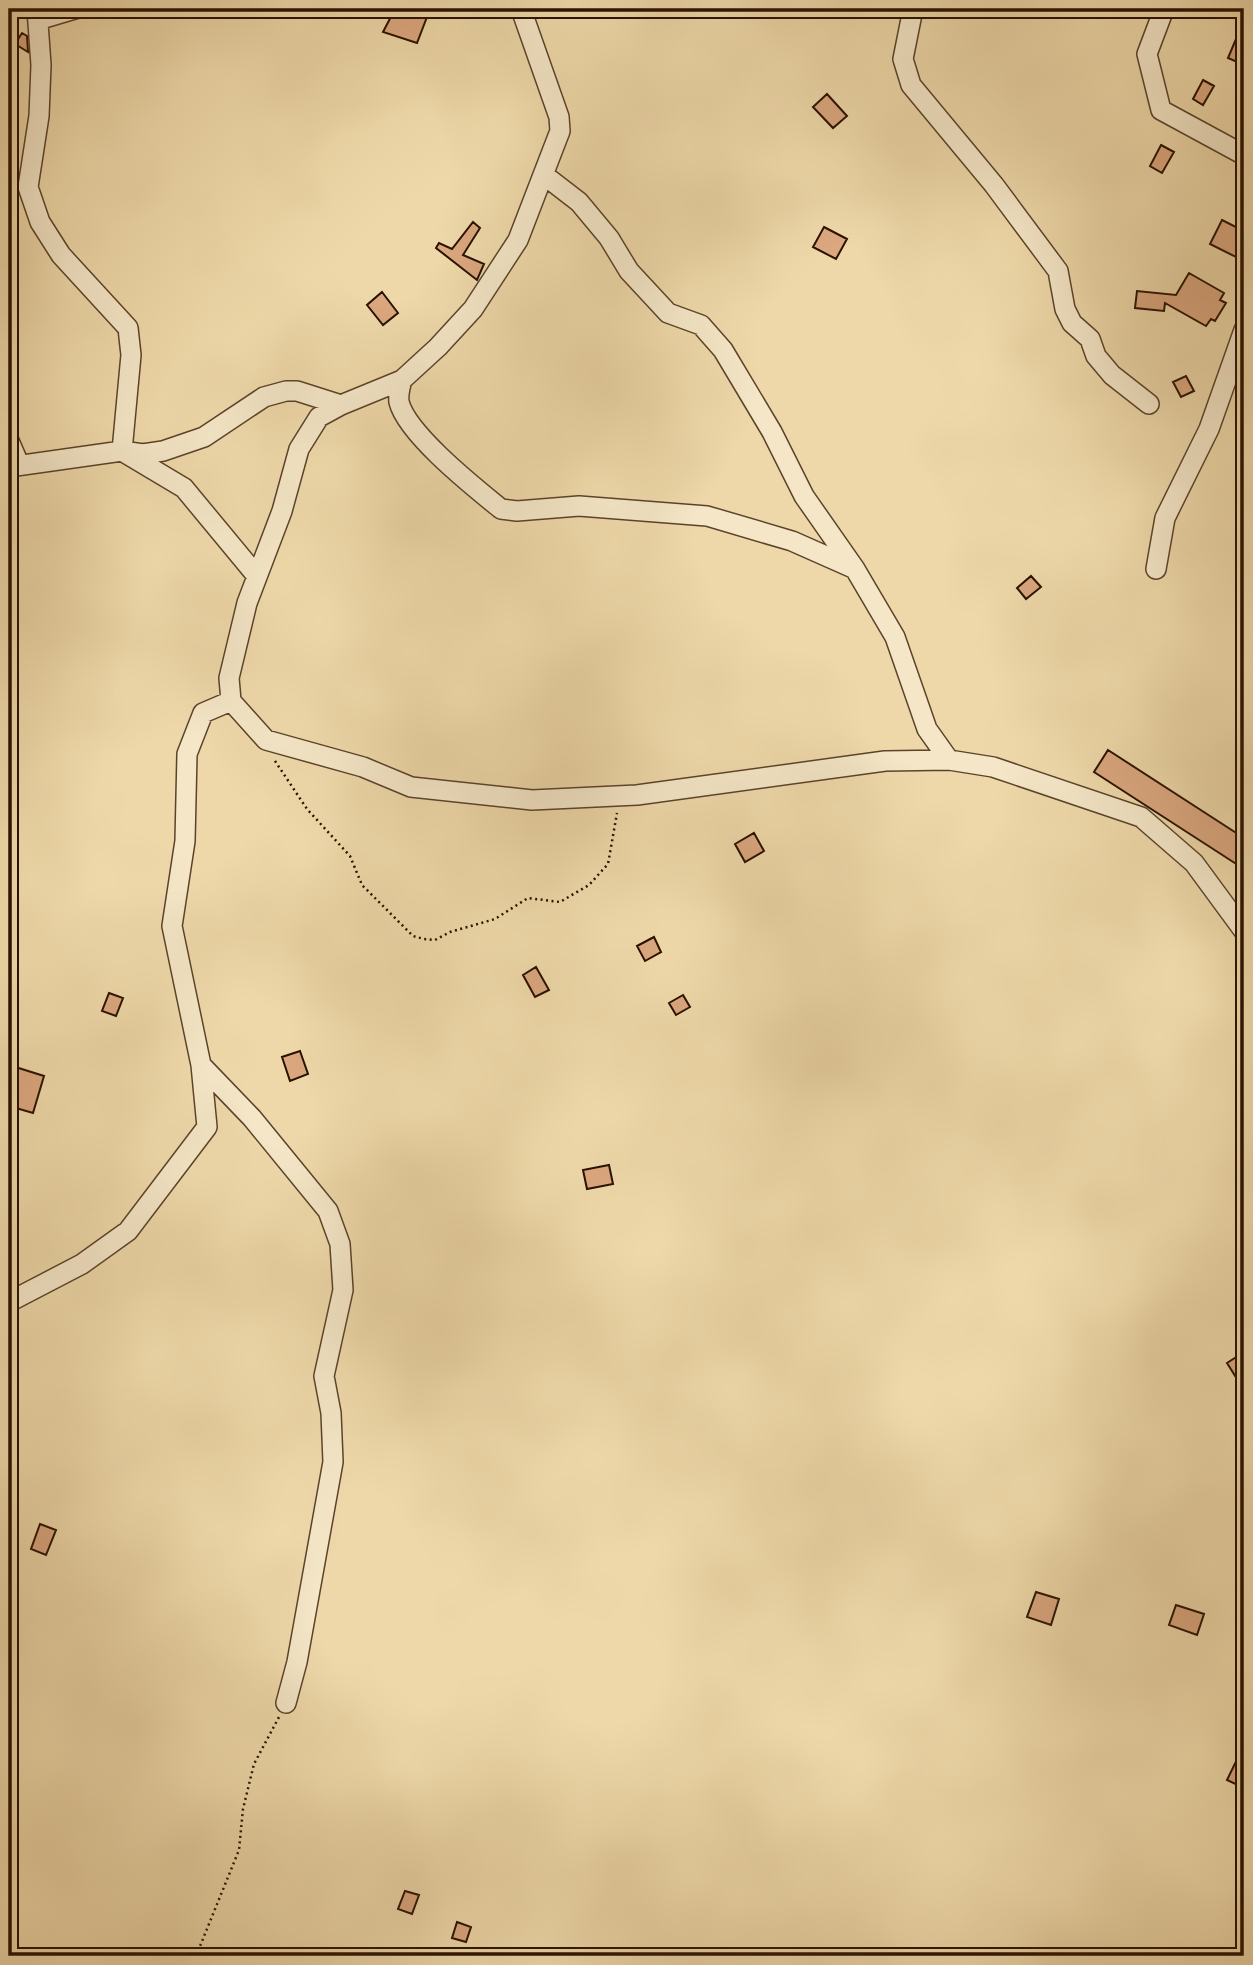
<svg xmlns="http://www.w3.org/2000/svg" width="1253" height="1965" font-family="'IM FELL Great Primer',serif">
  <style>
    .building { fill: #dba77f; stroke: #291100; stroke-width: 2 }
    .lines { fill: none; stroke-linecap: round; stroke-linejoin: round }
    .street-casing { stroke: #5a432a; stroke-width: 22 }
    .path { stroke: #291100; stroke-width: 2.5; stroke-dasharray: 2 3.5; stroke-linecap: butt }
    .street { stroke: #f4e6c7; stroke-width: 19 }
  </style>
  <rect width="100%" height="100%" fill="#eed8a9"/>
  <filter id="stains"><feTurbulence type="fractalNoise" baseFrequency=".00286" numOctaves="4"/><feColorMatrix values="0 0 0 0 .2 0 0 0 0 .09 0 0 0 0 .02 0 0 0 .5 -.17"/></filter>
  <radialGradient id="worn" r=".72"><stop offset=".6" stop-color="#630" stop-opacity="0"/><stop offset="1" stop-color="#630" stop-opacity=".3"/></radialGradient>
  <path class="building" d="M 395,9 L 430,9 L 417,43 L 383,32 Z
    M 1244,20 L 1244,65 L 1228,58 Z
    M 22,33 L 27,36 L 28,52 L 15,44 Z
    M 1203,80 L 1214,86 L 1203,105 L 1193,99 Z
    M 827,94 L 847,116 L 833,128 L 813,107 Z
    M 1161,145 L 1174,152 L 1162,173 L 1150,166 Z
    M 1222,220 L 1244,231 L 1244,261 L 1210,244 Z
    M 473,222 L 480,228 L 463,255 L 484,264 L 477,280 L 436,248 L 439,243 L 452,249 Z
    M 824,227 L 847,239 L 836,259 L 813,247 Z
    M 1189,273 L 1224,293 L 1220,300 L 1226,303 L 1215,321 L 1211,319 L 1206,326 L 1165,303 L 1164,311 L 1135,308 L 1137,291 L 1176,295 Z
    M 382,292 L 398,313 L 383,325 L 367,305 Z
    M 1186,376 L 1194,391 L 1181,397 L 1173,382 Z
    M 1031,576 L 1041,587 L 1026,599 L 1017,588 Z
    M 1108,750 L 1244,838 L 1244,869 L 1094,772 Z
    M 754,833 L 764,851 L 745,862 L 735,844 Z
    M 654,937 L 661,952 L 645,961 L 637,946 Z
    M 536,967 L 549,990 L 535,997 L 523,975 Z
    M 109,993 L 123,998 L 116,1016 L 102,1011 Z
    M 683,995 L 690,1007 L 676,1015 L 669,1003 Z
    M 300,1051 L 308,1074 L 290,1081 L 282,1057 Z
    M 9,1065 L 44,1076 L 33,1113 L 9,1106 Z
    M 609,1165 L 613,1184 L 587,1189 L 583,1170 Z
    M 1244,1352 L 1244,1390 L 1227,1363 Z
    M 40,1524 L 56,1530 L 46,1555 L 31,1549 Z
    M 1036,1592 L 1059,1599 L 1051,1625 L 1027,1617 Z
    M 1176,1605 L 1204,1614 L 1197,1635 L 1169,1625 Z
    M 1244,1745 L 1244,1788 L 1227,1780 Z
    M 405,1891 L 419,1895 L 412,1914 L 398,1909 Z
    M 457,1922 L 471,1927 L 466,1942 L 452,1938 Z"/>
  <g class="lines">
    <g class="street-casing">
      <path id="street" d="M 37,9 L 41,65 L 39,116 L 28,187 L 40,222 L 61,255 L 128,328 L 131,355 L 122,451 L 184,488 L 256,575
        M 521,9 L 559,117 L 560,131 L 518,240 L 473,309 L 438,347 L 402,380 L 341,405 L 319,417 L 299,449 L 282,511 L 247,603 L 229,678 L 231,701 L 266,740 L 363,767 L 411,787 L 532,800 L 637,795 L 885,761 L 949,760 L 993,767 L 1141,817 L 1194,863 L 1244,931
        M 913,9 L 903,59 L 911,85 L 994,185 L 1058,271 L 1065,309 L 1072,323 L 1090,339 L 1096,356 L 1112,375 L 1149,404
        M 1164,9 L 1147,54 L 1161,110 L 1244,155
        M 38,20 L 75,9
        M 544,175 L 579,202 L 609,238 L 629,271 L 668,313 L 701,325 L 723,350 L 772,432 L 804,496 L 855,569 L 895,637 L 927,729 L 949,760
        M 402,380 C 400,387 398,395 399,402 C 407,434 474,487 501,509 L 517,511 L 579,506 L 707,516 L 792,541 L 853,568
        M 9,441 L 19,464
        M 9,467 L 122,451 L 143,454 L 163,451 L 204,437 L 264,397 L 286,391 L 297,391 L 341,405
        M 1156,569 L 1165,518 L 1209,429 L 1244,330
        M 231,701 L 203,713 L 187,754 L 185,841 L 172,926 L 201,1065 L 252,1118 L 328,1211 L 340,1244 L 343,1290 L 324,1376 L 331,1413 L 333,1462 L 297,1662 L 286,1703
        M 9,1302 L 82,1264 L 128,1231 L 207,1127 L 201,1065"/>
    </g>
    <path class="path" d="M 275,761 L 307,809 L 350,856 L 362,885 L 413,936 L 424,939 L 435,940 L 450,932 L 495,919 L 528,898 L 560,902 L 589,885 L 608,864 L 617,813
      M 196,1956 L 239,1850 L 243,1809 L 254,1764 L 279,1717"/>
    <use href="#street" class="street"/>
  </g>
  <rect width="1253" height="1965" fill="none" stroke="#eed8a9" stroke-width="35"/>
  <rect x="10" y="10" width="1232" height="1944" fill="none" stroke="#291100" stroke-width="3.5"/>
  <rect x="18" y="18" width="1218" height="1930" fill="none" stroke="#291100" stroke-width="2"/>
  <rect width="100%" height="100%" filter="url(#stains)"/>
  <rect width="100%" height="100%" fill="url(#worn)"/>
</svg>
